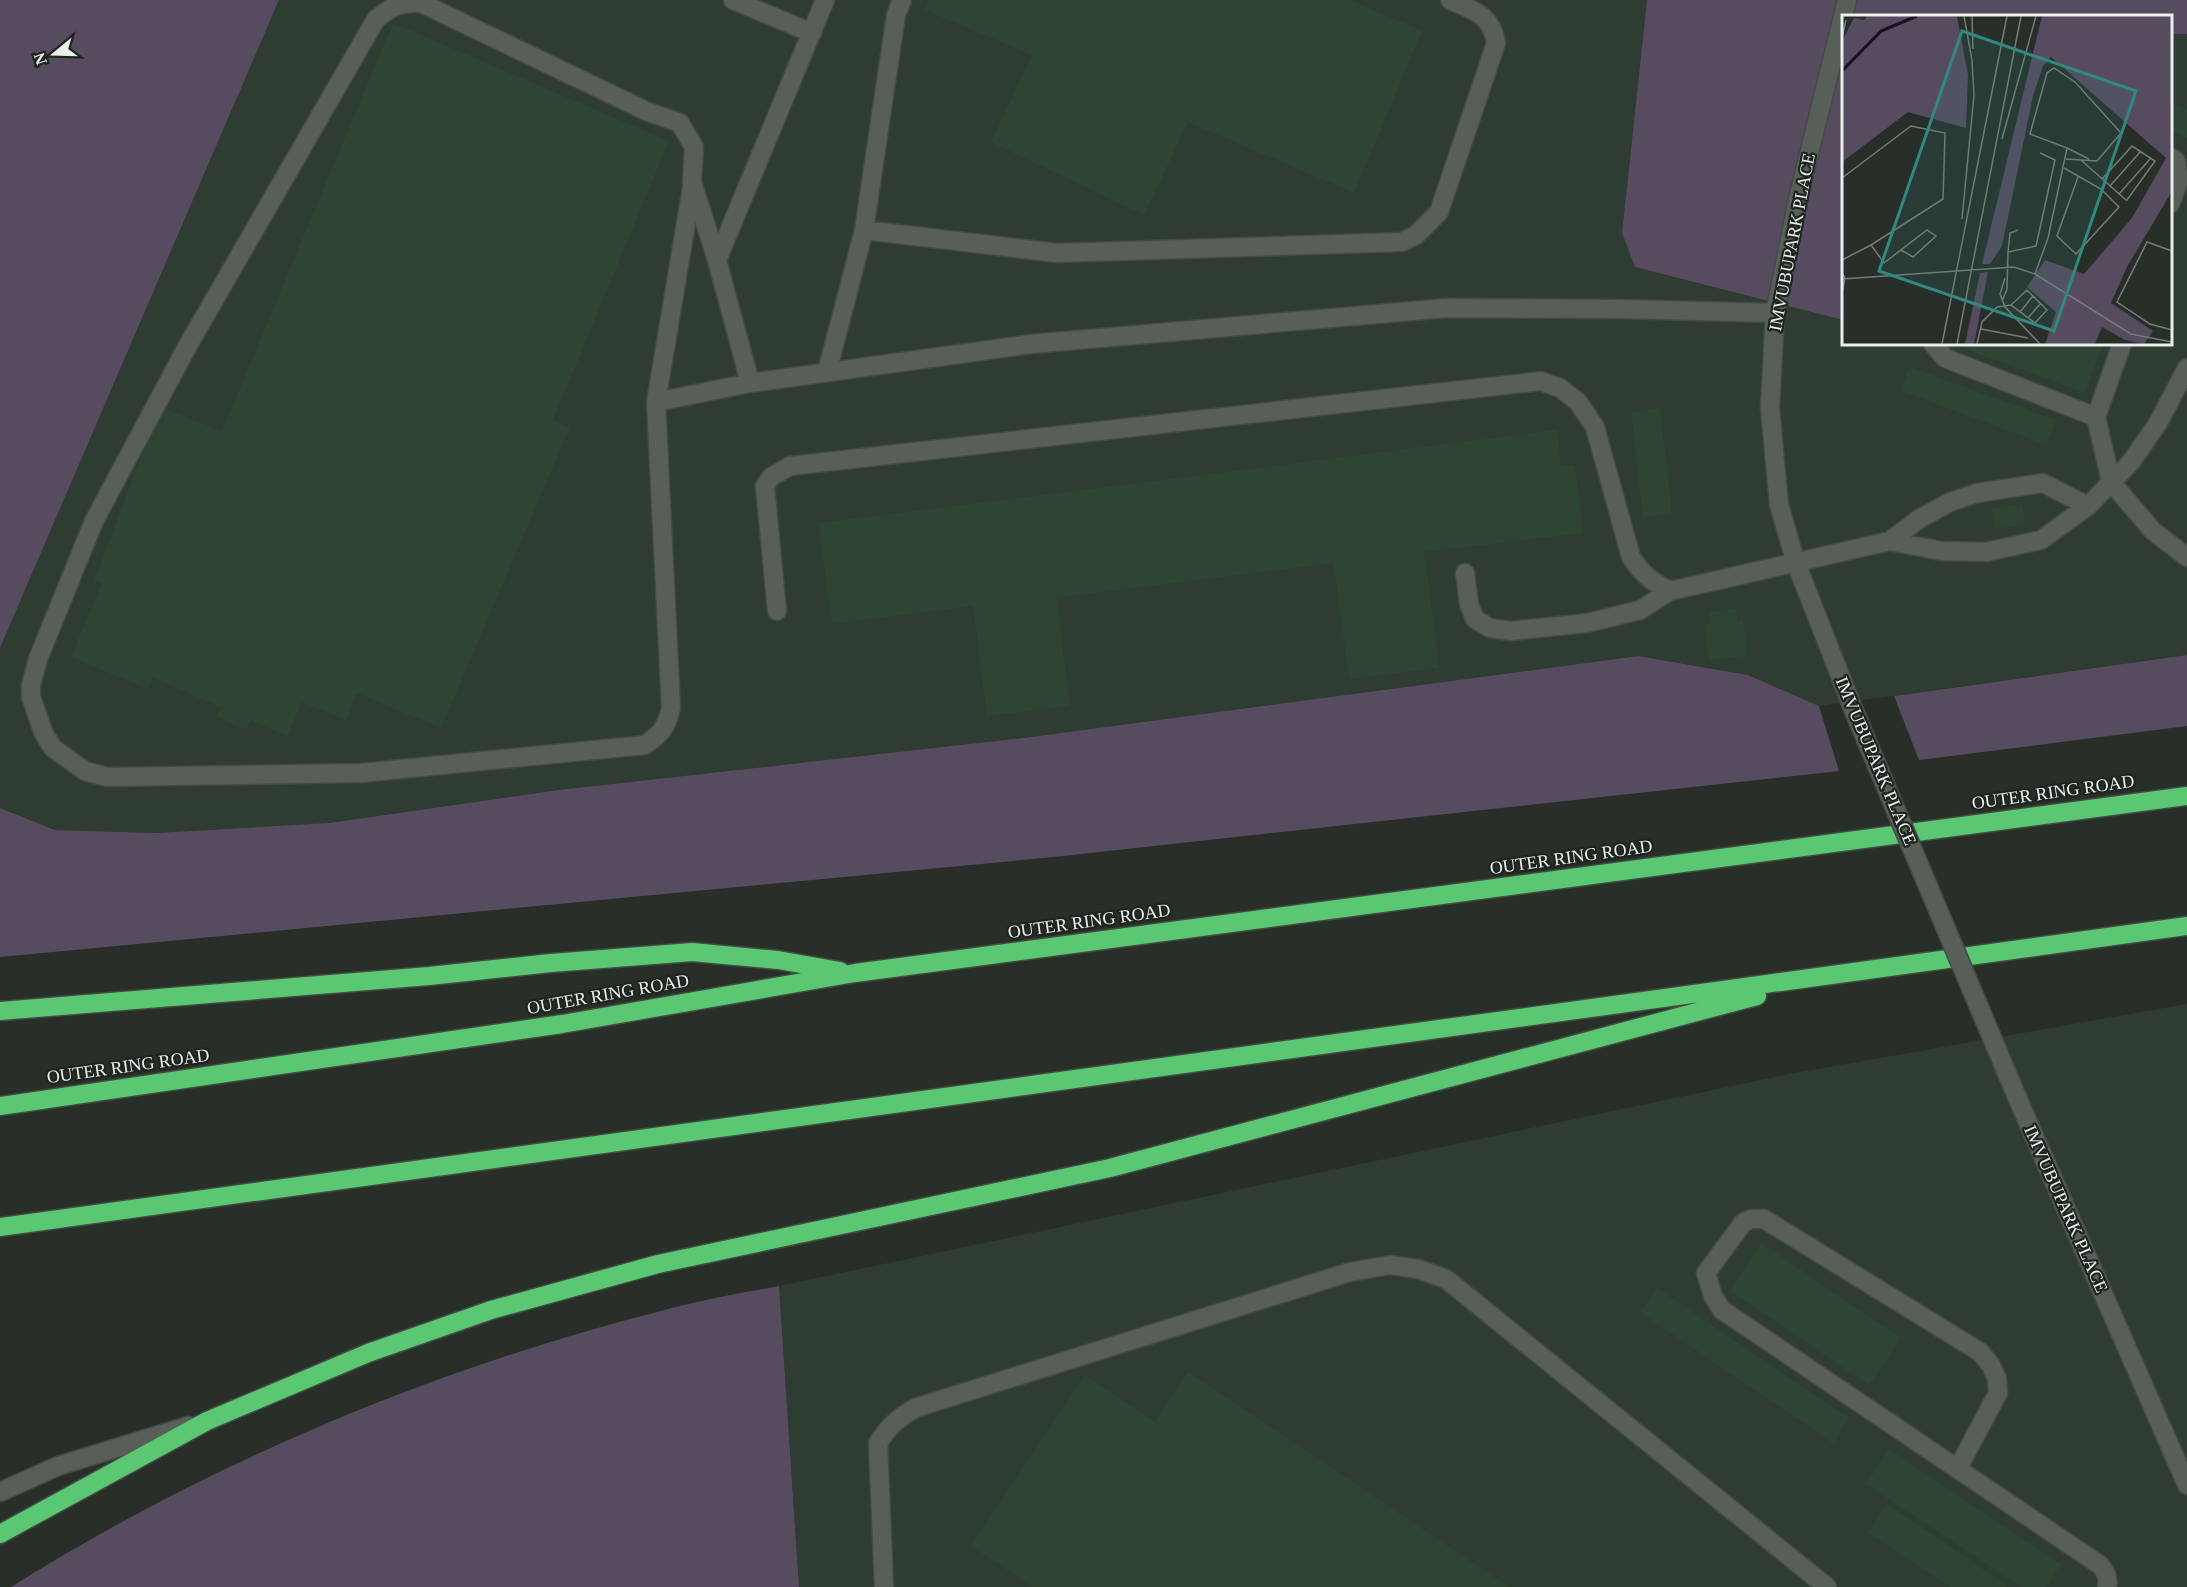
<svg xmlns="http://www.w3.org/2000/svg" width="2187" height="1587" font-family="'Times New Roman',serif">
  <style>
    .built { fill: #2f3c31 }
    .green { fill: #574b60 }
    .building { fill: #2f4533 }
    .lines { fill: none; stroke-linecap: round; stroke-linejoin: round }
    .minor-casing { stroke: #444b45; stroke-width: 21 }
    .highway-casing { stroke: #444b45; stroke-width: 21 }
    .minor { stroke: #575f58; stroke-width: 18 }
    .highway { stroke: #5ac772; stroke-width: 18 }
    .minor-bridge-casing { stroke: #444b45; stroke-width: 21; stroke-linecap: butt }
    .minor-bridge { stroke: #575f58; stroke-width: 18 }
    .labels { text-anchor: middle; dominant-baseline: central; stroke-width: 4.5; stroke-linejoin: round; paint-order: stroke }
    .street-label { font-size: 18px; fill: #eaefeb; stroke: #1d251e }
    .inset-river { fill: none; stroke: #190d20; stroke-width: 3 }
    .inset-road { fill: none; stroke: #757c76; stroke-width: 1.5 }
    .view { fill: #308881; fill-opacity: 0.15; stroke: #308881; stroke-width: 3 }
    .inset-edge { fill: none; stroke: #eaefeb; stroke-width: 3 }
  </style>
  <rect width="100%" height="100%" fill="#272f28"/>
  <path class="built" d="M 279,0 L 1647,0 L 1622,233 L 1635,267 L 1843,320 L 1844,344 L 2170,344 L 2171,34 L 2187,34 L 2187,655 L 1819,706 L 1748,675 L 1638,656 L 1023,738 L 558,790 L 329,823 L 156,833 L 55,830 L 0,808 L 0,648 Z
    M 2187,1004 L 2187,1587 L 799,1587 L 779,1286 L 1789,1074 Z"/>
  <path class="green" d="M 0,0 L 279,0 L 0,648 Z
    M 1647,0 L 2187,0 L 2187,34 L 2171,34 L 2170,16 L 1844,16 L 1843,320 L 1635,267 L 1622,233 Z
    M 2187,655 L 2187,726 L 1919,760 L 1894,696 Z
    M 1638,656 L 1748,675 L 1819,706 L 1839,771 L 1054,857 L 0,957 L 0,808 L 55,830 L 156,833 L 329,823 L 558,790 L 1023,738 Z
    M 779,1286 L 799,1587 L 11,1587 C 213,1460 441,1366 672,1308 C 707,1299 743,1293 779,1286 Z"/>
  <path class="building" d="M 929,0 L 1350,0 L 1422,31 L 1354,193 L 1188,122 L 1144,215 L 991,142 L 1032,55 L 925,10 Z
    M 393,23 L 669,141 L 553,420 L 570,427 L 441,728 L 357,693 L 346,720 L 302,702 L 287,736 L 250,720 L 246,730 L 217,717 L 221,707 L 153,678 L 148,689 L 71,657 L 102,583 L 94,581 L 160,407 L 222,431 Z
    M 2170,103 L 2187,109 L 2187,138 L 2170,131 Z
    M 1952,344 L 2103,344 L 2085,393 Z
    M 1909,367 L 2056,420 L 2047,445 L 1901,391 Z
    M 1660,408 L 1672,514 L 1643,517 L 1631,412 Z
    M 1557,430 L 1561,466 L 1575,465 L 1583,533 L 1424,552 L 1439,668 L 1349,679 L 1334,563 L 1056,598 L 1070,706 L 987,716 L 973,606 L 832,624 L 819,523 Z
    M 2022,504 L 2025,524 L 1995,529 L 1991,509 Z
    M 1736,609 L 1737,621 L 1743,621 L 1747,656 L 1709,660 L 1705,625 L 1710,624 L 1709,612 Z
    M 1761,1243 L 1901,1338 L 1869,1385 L 1730,1291 Z
    M 1657,1288 L 1849,1418 L 1833,1443 L 1640,1312 Z
    M 1188,1372 L 1509,1587 L 1033,1587 L 971,1546 L 1085,1375 L 1155,1422 Z
    M 1889,1449 L 2061,1564 L 2047,1587 L 2021,1587 L 1866,1484 Z
    M 1887,1504 L 2006,1585 L 2005,1587 L 1950,1587 L 1868,1533 Z"/>
  <g class="lines">
    <g class="minor-casing">
      <path id="minor" d="M 733,0 L 812,33
        M 1847,0 L 1798,199 L 1775,313 L 1770,408 L 1779,505 L 1796,563 L 1854,711
        M 2170,157 L 2176,161 L 2179,181 L 2170,204
        M 864,230 L 1057,253 L 1402,242 L 1416,235 L 1439,212 L 1496,43 C 1492,15 1473,10 1450,0
        M 717,260 L 825,0
        M 1933,344 L 1945,358 L 2096,417
        M 2122,344 L 2096,417 L 2111,482 L 2153,531 L 2187,557
        M 827,372 L 864,230 L 896,15 L 902,0
        M 750,383 L 717,260 L 692,182 L 694,147 L 680,123 L 646,111 L 421,3 C 399,2 393,6 376,19 L 187,347 L 94,521 L 38,659 L 31,685 L 31,697 L 44,734 L 53,748 L 85,771 L 107,777 L 361,773 L 645,745 C 662,733 666,728 671,708 L 656,402 L 750,383 L 1031,344 L 1447,308 L 1620,309 L 1775,313
        M 656,402 L 692,187
        M 1890,541 L 1919,519 L 1950,502 L 1977,493 L 2043,483 L 2088,506
        M 1465,573 L 1469,604 L 1475,619 L 1490,628 L 1510,631 L 1587,623 L 1640,610 L 1670,591
        M 777,611 L 765,486 L 771,477 L 790,466 L 1541,381 L 1560,388 L 1578,402 L 1595,427 L 1631,557 C 1642,574 1652,582 1670,591 L 1890,541 L 1941,551 L 1986,552 L 2041,540 L 2088,506 L 2131,462 L 2158,423 L 2187,368
        M 2017,1097 L 2187,1485
        M 1958,1468 L 1998,1393 L 1997,1379 L 1991,1365 L 1980,1352 L 1764,1219 L 1751,1219 L 1743,1223 L 1706,1273 L 1713,1296 L 1722,1310 L 2100,1565 C 2106,1572 2109,1578 2107,1587
        M 0,1492 L 58,1466 L 188,1426
        M 884,1587 L 878,1443 C 889,1426 897,1419 915,1408 L 1350,1272 L 1390,1265 L 1418,1269 L 1446,1279 L 1827,1587"/>
    </g>
    <g class="highway-casing">
      <path id="highway" d="M 0,1011 L 429,976 L 551,963 L 692,952 L 778,960 L 840,971
        M 0,1106 L 562,1024 L 855,973 L 2187,796
        M 0,1227 L 2187,926
        M 0,1534 L 207,1421 L 368,1353 L 491,1310 L 658,1264 L 1110,1168 L 1757,996"/>
    </g>
    <use href="#minor" class="minor"/>
    <use href="#highway" class="highway"/>
    <g class="minor-bridge-casing">
      <path id="minor-bridge" d="M 1854,711 L 2017,1097"/>
    </g>
    <use href="#minor-bridge" class="minor-bridge"/>
  </g>
  <g class="labels">
    <g class="street-label">
      <text transform="translate(1792 242) rotate(-79)">IMVUBUPARK PLACE</text>
      <text transform="translate(1876 761) rotate(67)">IMVUBUPARK PLACE</text>
      <text transform="translate(2053 792) rotate(-8)">OUTER RING ROAD</text>
      <text transform="translate(1571 857) rotate(-8)">OUTER RING ROAD</text>
      <text transform="translate(1089 921) rotate(-8)">OUTER RING ROAD</text>
      <text transform="translate(608 994) rotate(-10)">OUTER RING ROAD</text>
      <text transform="translate(128 1066) rotate(-8)">OUTER RING ROAD</text>
      <text transform="translate(2066 1209) rotate(66)">IMVUBUPARK PLACE</text>
    </g>
  </g>
  <g transform="translate(1842 15)">
    <rect width="330" height="330" fill="#272f28"/>
    <path d="M 25,1 L 115,1 L 126,60 L 124,113 L 66,97 L 0,147 L 0,26 L 12,3 L 22,5 ZM 200,1 L 330,1 L 330,176 L 285,252 L 269,288 L 311,316 L 302,329 L 283,325 L 260,312 L 253,329 L 203,329 L 214,297 L 185,272 L 203,245 L 242,259 L 290,203 L 324,143 L 209,42 L 201,51 L 191,81 L 160,231 L 148,249 L 140,249 ZM 146,257 L 132,329 L 123,329 L 138,258 Z" fill="#574b60"/>
    <path class="inset-river" d="M 0,56 L 39,16 L 75,1"/>
    <path class="inset-road" d="M 130,1 L 131,34M 0,23 L 4,5M 160,124 L 194,1M 225,133 L 247,144M 239,145 L 284,185 L 285,185 L 313,146 L 290,131 L 260,164M 222,153 L 259,174 L 277,192 L 234,239 L 215,221 L 236,162M 0,163 L 69,111 L 103,118 L 101,184 L 29,230 L 42,248 L 85,215 L 94,221 L 71,242 L 59,235M 268,171 L 299,136M 277,179 L 309,143M 120,204 L 132,80 L 130,45 L 122,1M 330,236 L 305,227 L 275,287 L 308,309 L 330,315M 166,237 L 168,218 L 176,215M 0,245 L 29,230M 0,258 L 3,263 L 0,278M 193,259 L 206,223 L 225,133 L 188,119 L 205,58 L 212,53 L 233,67 L 279,118 L 255,146 L 224,144M 163,263 L 158,279 L 163,292 L 198,329M 0,264 L 172,252 L 193,259 L 289,319 L 330,327M 160,286 L 165,274 L 166,237 L 194,231 L 213,145 L 198,138M 178,297 L 191,281M 186,303 L 199,288M 139,314 L 186,323M 100,329 L 165,1M 115,329 L 179,1M 135,329 L 140,307 L 155,292 L 169,290 L 193,308 L 205,295 L 185,275 L 169,290"/>
    <path class="view" d="M 120,16 L 294,76 L 212,316 L 37,256 Z"/>
    <rect width="330" height="330" class="inset-edge"/>
  </g>
  <g transform="translate(54 54) rotate(251)" stroke="#1d251e" stroke-width="4.5" paint-order="stroke">
  <path d="M0-4.5L10 22L0 15L-10 22Z" fill="#eaefeb"/>
  <text y="-9" font-size="16" font-weight="bold" text-anchor="middle" fill="#eaefeb">N</text>
  </g>
</svg>
